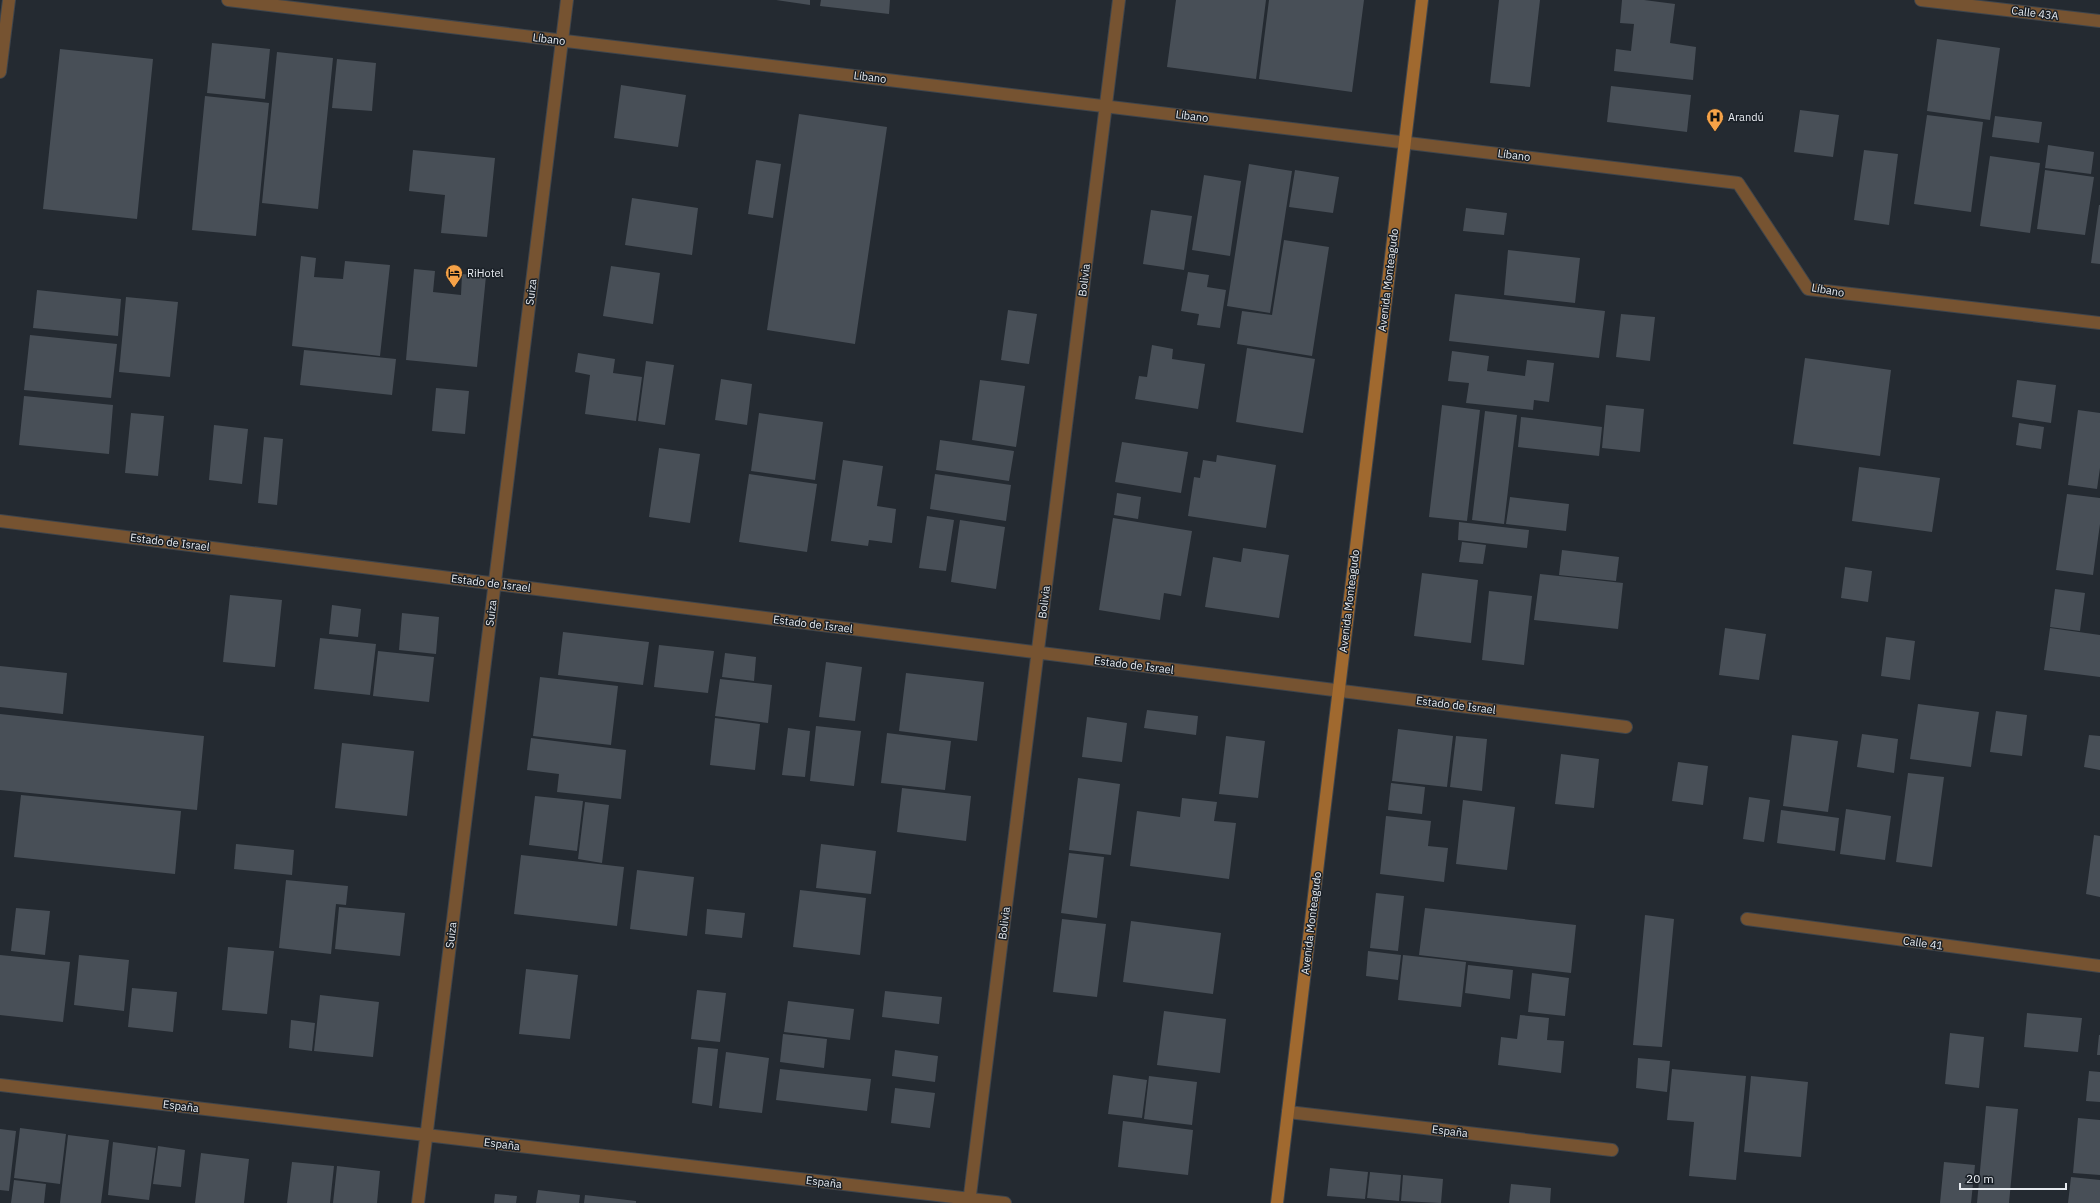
<svg xmlns="http://www.w3.org/2000/svg" width="2100" height="1203" font-family="'IBM Plex Sans',sans-serif">
  <style>
    .building { fill: #484f57 }
    .lines { fill: none; stroke-linecap: round; stroke-linejoin: round }
    .minor-casing { stroke: #3f454c; stroke-width: 14 }
    .secondary-casing { stroke: #3f454c; stroke-width: 14 }
    .minor { stroke: #765331; stroke-width: 12 }
    .secondary { stroke: #a0692f; stroke-width: 12 }
    .labels { text-anchor: middle; dominant-baseline: central; stroke-width: 3; stroke-linejoin: round; paint-order: stroke }
    .street-label { font-size: 11px; fill: #e7ebf0; stroke: #1a2027 }
    .poi-label { font-size: 11px; fill: #e7ebf0; stroke: #1a2027; text-anchor: start }
  </style>
  <rect width="100%" height="100%" fill="#242a31"/>
  <path class="building" d="M 776,0 L 810,0 L 810,5 Z
    M 821,0 L 890,0 L 889,14 L 820,6 Z
    M 1176,0 L 1266,0 L 1256,79 L 1167,67 Z
    M 1269,0 L 1364,0 L 1352,92 L 1259,79 Z
    M 1499,0 L 1540,0 L 1530,87 L 1490,83 Z
    M 1622,0 L 1644,0 L 1675,4 L 1670,43 L 1696,47 L 1693,80 L 1614,71 L 1616,49 L 1631,51 L 1634,24 L 1620,23 Z
    M 1937,39 L 2000,48 L 1990,120 L 1927,111 Z
    M 212,43 L 270,49 L 265,99 L 207,93 Z
    M 60,49 L 153,59 L 137,219 L 43,209 Z
    M 277,52 L 333,58 L 318,209 L 262,203 Z
    M 337,59 L 376,63 L 372,111 L 332,108 Z
    M 621,85 L 686,95 L 678,147 L 614,138 Z
    M 1611,86 L 1691,95 L 1687,132 L 1607,122 Z
    M 205,96 L 269,103 L 256,236 L 192,230 Z
    M 1800,110 L 1839,115 L 1833,157 L 1794,152 Z
    M 799,114 L 887,127 L 855,344 L 767,330 Z
    M 1927,115 L 1983,122 L 1971,212 L 1914,204 Z
    M 1995,116 L 2042,122 L 2039,143 L 1992,137 Z
    M 2048,145 L 2094,152 L 2091,174 L 2045,168 Z
    M 413,150 L 495,158 L 487,237 L 441,233 L 445,195 L 409,191 Z
    M 1864,150 L 1898,154 L 1889,225 L 1854,220 Z
    M 1990,156 L 2040,163 L 2030,233 L 1980,226 Z
    M 756,160 L 781,164 L 773,218 L 748,214 Z
    M 1249,164 L 1292,171 L 1270,313 L 1227,306 Z
    M 1295,170 L 1339,177 L 1333,213 L 1289,207 Z
    M 2045,170 L 2094,177 L 2085,235 L 2037,229 Z
    M 1204,175 L 1241,181 L 1230,256 L 1192,250 Z
    M 632,198 L 698,208 L 692,255 L 625,245 Z
    M 2099,205 L 2100,205 L 2100,264 L 2091,263 Z
    M 1466,208 L 1507,213 L 1504,235 L 1463,231 Z
    M 1151,210 L 1192,216 L 1184,270 L 1143,264 Z
    M 1284,240 L 1329,247 L 1312,356 L 1237,344 L 1242,311 L 1272,315 Z
    M 1508,250 L 1580,258 L 1575,303 L 1504,295 Z
    M 301,256 L 316,258 L 314,277 L 343,279 L 345,261 L 390,265 L 380,356 L 292,346 Z
    M 611,266 L 660,273 L 653,324 L 603,316 Z
    M 414,269 L 435,271 L 433,292 L 461,295 L 462,274 L 486,276 L 477,367 L 406,360 Z
    M 1188,272 L 1209,275 L 1207,287 L 1226,290 L 1220,328 L 1197,325 L 1199,314 L 1181,311 Z
    M 37,290 L 121,299 L 118,336 L 33,328 Z
    M 1455,294 L 1605,311 L 1599,358 L 1449,341 Z
    M 126,297 L 178,302 L 170,377 L 119,372 Z
    M 1008,310 L 1037,314 L 1029,364 L 1001,360 Z
    M 1621,314 L 1655,317 L 1650,361 L 1616,357 Z
    M 30,335 L 117,344 L 111,398 L 24,390 Z
    M 1152,345 L 1173,349 L 1172,359 L 1205,364 L 1198,409 L 1135,399 L 1139,376 L 1147,377 Z
    M 1247,348 L 1315,359 L 1303,433 L 1236,422 Z
    M 304,350 L 396,359 L 392,395 L 300,385 Z
    M 1452,351 L 1489,356 L 1487,371 L 1525,376 L 1527,360 L 1554,363 L 1549,402 L 1534,400 L 1533,410 L 1466,403 L 1469,383 L 1448,381 Z
    M 578,353 L 615,359 L 613,373 L 642,377 L 636,421 L 585,414 L 590,375 L 575,372 Z
    M 1805,358 L 1891,370 L 1880,456 L 1793,444 Z
    M 646,361 L 674,365 L 665,425 L 638,421 Z
    M 721,379 L 752,384 L 747,425 L 715,420 Z
    M 980,380 L 1025,386 L 1016,447 L 972,440 Z
    M 2017,380 L 2056,385 L 2051,423 L 2012,417 Z
    M 436,388 L 469,391 L 465,434 L 432,431 Z
    M 24,396 L 113,405 L 109,454 L 19,445 Z
    M 1442,405 L 1480,410 L 1467,521 L 1429,517 Z
    M 1606,405 L 1644,409 L 1640,452 L 1602,448 Z
    M 2078,410 L 2100,413 L 2100,468 L 2097,489 L 2068,485 Z
    M 1485,411 L 1517,415 L 1504,524 L 1472,520 Z
    M 131,413 L 164,416 L 158,476 L 125,473 Z
    M 759,413 L 823,422 L 815,480 L 751,471 Z
    M 1521,417 L 1602,427 L 1599,456 L 1518,447 Z
    M 2019,423 L 2044,427 L 2041,449 L 2016,445 Z
    M 214,425 L 248,429 L 242,484 L 209,480 Z
    M 264,437 L 283,439 L 277,505 L 258,503 Z
    M 940,440 L 1014,451 L 1009,481 L 936,470 Z
    M 1122,442 L 1188,452 L 1181,493 L 1115,482 Z
    M 659,448 L 700,454 L 690,523 L 649,517 Z
    M 1217,455 L 1276,465 L 1266,528 L 1188,516 L 1194,477 L 1200,478 L 1203,460 L 1216,462 Z
    M 843,460 L 883,466 L 877,506 L 896,509 L 892,543 L 869,540 L 868,546 L 831,541 Z
    M 1859,467 L 1940,478 L 1932,532 L 1852,521 Z
    M 749,474 L 817,484 L 807,552 L 739,542 Z
    M 935,474 L 1011,485 L 1006,521 L 930,509 Z
    M 1117,493 L 1141,497 L 1138,519 L 1114,515 Z
    M 2067,494 L 2100,498 L 2100,524 L 2093,575 L 2056,570 Z
    M 1510,497 L 1569,504 L 1566,531 L 1506,524 Z
    M 927,516 L 954,520 L 946,571 L 919,568 Z
    M 1113,518 L 1192,531 L 1181,596 L 1164,593 L 1160,620 L 1099,610 Z
    M 960,520 L 1005,527 L 996,589 L 951,582 Z
    M 1459,522 L 1529,530 L 1527,548 L 1458,540 Z
    M 1462,542 L 1486,545 L 1483,564 L 1459,562 Z
    M 1243,548 L 1289,555 L 1279,618 L 1205,607 L 1213,557 L 1241,562 Z
    M 1562,550 L 1619,557 L 1616,581 L 1559,575 Z
    M 1845,567 L 1872,571 L 1868,602 L 1841,598 Z
    M 1422,573 L 1478,580 L 1471,643 L 1414,636 Z
    M 1540,574 L 1623,583 L 1618,629 L 1534,620 Z
    M 2055,589 L 2085,593 L 2080,631 L 2050,627 Z
    M 1489,591 L 1532,596 L 1524,665 L 1482,660 Z
    M 230,595 L 282,600 L 275,667 L 223,662 Z
    M 332,605 L 361,609 L 358,637 L 329,634 Z
    M 402,613 L 439,617 L 436,654 L 399,650 Z
    M 1725,628 L 1766,634 L 1759,680 L 1719,675 Z
    M 2050,628 L 2100,635 L 2100,677 L 2044,670 Z
    M 563,632 L 649,642 L 643,685 L 558,675 Z
    M 1886,637 L 1915,641 L 1910,680 L 1881,676 Z
    M 320,638 L 376,644 L 370,695 L 314,689 Z
    M 659,645 L 714,651 L 708,693 L 654,687 Z
    M 378,651 L 434,657 L 429,702 L 373,696 Z
    M 725,653 L 756,657 L 754,681 L 722,677 Z
    M 826,662 L 862,667 L 855,721 L 819,717 Z
    M 0,666 L 67,673 L 63,714 L 0,707 Z
    M 906,673 L 984,682 L 977,741 L 899,731 Z
    M 540,677 L 618,686 L 611,745 L 533,736 Z
    M 720,679 L 772,685 L 768,723 L 715,716 Z
    M 1918,704 L 1979,712 L 1971,767 L 1910,759 Z
    M 1147,710 L 1198,716 L 1196,735 L 1144,728 Z
    M 1996,711 L 2027,715 L 2022,756 L 1990,752 Z
    M 0,714 L 204,736 L 197,810 L 0,790 Z
    M 1087,717 L 1127,723 L 1122,762 L 1082,757 Z
    M 715,718 L 760,724 L 755,770 L 710,765 Z
    M 816,726 L 861,731 L 854,786 L 810,781 Z
    M 788,728 L 810,731 L 805,777 L 782,775 Z
    M 1398,729 L 1453,736 L 1447,787 L 1392,781 Z
    M 887,733 L 951,741 L 945,790 L 881,783 Z
    M 1862,734 L 1898,739 L 1894,773 L 1857,767 Z
    M 1792,735 L 1838,741 L 1828,812 L 1783,806 Z
    M 2089,735 L 2100,736 L 2100,770 L 2084,767 Z
    M 1226,736 L 1265,741 L 1258,798 L 1219,794 Z
    M 1456,736 L 1487,739 L 1482,791 L 1450,787 Z
    M 531,738 L 626,750 L 621,799 L 557,792 L 559,774 L 527,770 Z
    M 342,743 L 414,751 L 407,816 L 335,808 Z
    M 1561,754 L 1599,759 L 1594,808 L 1555,804 Z
    M 1678,762 L 1708,766 L 1703,805 L 1672,801 Z
    M 1908,773 L 1944,777 L 1932,867 L 1896,862 Z
    M 1078,778 L 1120,784 L 1111,855 L 1069,850 Z
    M 1391,783 L 1425,787 L 1422,814 L 1388,810 Z
    M 902,788 L 971,796 L 966,841 L 897,832 Z
    M 21,795 L 181,811 L 175,874 L 14,857 Z
    M 535,796 L 583,801 L 577,851 L 529,845 Z
    M 1749,797 L 1770,800 L 1764,842 L 1743,839 Z
    M 1182,798 L 1217,802 L 1214,821 L 1236,823 L 1229,879 L 1130,866 L 1137,811 L 1180,817 Z
    M 1463,800 L 1515,807 L 1507,870 L 1456,864 Z
    M 585,802 L 609,805 L 602,863 L 578,859 Z
    M 1846,809 L 1891,816 L 1885,860 L 1840,854 Z
    M 1781,810 L 1839,818 L 1835,851 L 1777,843 Z
    M 1386,816 L 1431,821 L 1428,846 L 1448,848 L 1444,882 L 1380,874 Z
    M 2094,835 L 2100,836 L 2100,897 L 2086,894 Z
    M 236,844 L 294,850 L 292,875 L 234,869 Z
    M 821,844 L 876,851 L 871,894 L 816,888 Z
    M 1069,853 L 1104,857 L 1097,918 L 1061,913 Z
    M 521,855 L 624,867 L 617,926 L 514,914 Z
    M 637,870 L 694,877 L 687,936 L 630,929 Z
    M 286,880 L 348,886 L 346,905 L 336,904 L 331,954 L 279,948 Z
    M 800,890 L 866,898 L 860,955 L 793,947 Z
    M 1376,893 L 1404,896 L 1398,951 L 1370,948 Z
    M 339,907 L 405,913 L 400,956 L 335,949 Z
    M 16,908 L 50,911 L 45,955 L 11,951 Z
    M 1425,908 L 1576,925 L 1571,973 L 1419,955 Z
    M 707,909 L 745,913 L 742,938 L 705,934 Z
    M 1645,915 L 1674,919 L 1662,1047 L 1633,1045 Z
    M 1062,919 L 1106,924 L 1097,997 L 1053,992 Z
    M 1131,921 L 1221,933 L 1213,994 L 1123,982 Z
    M 228,947 L 274,951 L 267,1014 L 222,1010 Z
    M 1368,951 L 1401,955 L 1398,980 L 1366,976 Z
    M 0,955 L 70,962 L 63,1022 L 0,1015 Z
    M 79,955 L 129,960 L 124,1011 L 74,1005 Z
    M 1403,955 L 1466,962 L 1461,1007 L 1398,1000 Z
    M 1468,965 L 1513,970 L 1510,999 L 1465,993 Z
    M 526,969 L 578,975 L 570,1039 L 519,1034 Z
    M 1532,973 L 1569,978 L 1565,1016 L 1528,1012 Z
    M 132,988 L 177,992 L 173,1032 L 128,1027 Z
    M 697,990 L 726,993 L 720,1042 L 691,1039 Z
    M 885,991 L 942,997 L 939,1024 L 882,1017 Z
    M 320,995 L 379,1002 L 373,1057 L 314,1051 Z
    M 788,1001 L 854,1009 L 850,1040 L 784,1032 Z
    M 1164,1011 L 1226,1019 L 1220,1073 L 1157,1065 Z
    M 2027,1013 L 2082,1018 L 2078,1052 L 2024,1047 Z
    M 1520,1015 L 1549,1018 L 1547,1040 L 1564,1041 L 1561,1073 L 1498,1065 L 1501,1037 L 1517,1039 Z
    M 291,1020 L 315,1023 L 312,1051 L 289,1048 Z
    M 1950,1033 L 1984,1037 L 1979,1088 L 1945,1084 Z
    M 783,1034 L 827,1039 L 824,1068 L 780,1062 Z
    M 2099,1035 L 2100,1035 L 2100,1055 L 2097,1055 Z
    M 698,1047 L 718,1049 L 712,1106 L 692,1103 Z
    M 895,1050 L 938,1056 L 935,1082 L 892,1076 Z
    M 726,1052 L 769,1058 L 762,1113 L 719,1108 Z
    M 1638,1058 L 1670,1061 L 1667,1092 L 1636,1088 Z
    M 780,1069 L 871,1079 L 867,1111 L 776,1100 Z
    M 1672,1069 L 1746,1076 L 1736,1180 L 1689,1176 L 1694,1122 L 1667,1120 Z
    M 2089,1071 L 2100,1072 L 2100,1102 L 2086,1101 Z
    M 1113,1075 L 1147,1080 L 1142,1118 L 1108,1114 Z
    M 1149,1076 L 1197,1082 L 1192,1125 L 1144,1119 Z
    M 1751,1076 L 1808,1082 L 1801,1157 L 1744,1152 Z
    M 895,1088 L 935,1093 L 930,1128 L 891,1123 Z
    M 1986,1106 L 2018,1109 L 2009,1203 L 1977,1203 Z
    M 2078,1118 L 2100,1120 L 2100,1175 L 2073,1173 Z
    M 1123,1121 L 1193,1130 L 1188,1175 L 1118,1167 Z
    M 20,1128 L 66,1134 L 60,1184 L 14,1178 Z
    M 0,1129 L 16,1131 L 9,1191 L 0,1190 Z
    M 68,1135 L 109,1140 L 101,1203 L 60,1203 Z
    M 113,1142 L 156,1148 L 149,1200 L 108,1195 Z
    M 158,1146 L 185,1150 L 181,1187 L 153,1184 Z
    M 201,1153 L 249,1159 L 244,1203 L 195,1203 Z
    M 292,1162 L 334,1166 L 330,1203 L 287,1203 Z
    M 1944,1162 L 1975,1165 L 1971,1203 L 1940,1203 Z
    M 337,1166 L 380,1171 L 377,1203 L 333,1203 Z
    M 1330,1168 L 1368,1172 L 1365,1199 L 1327,1196 Z
    M 1370,1172 L 1401,1175 L 1399,1201 L 1367,1198 Z
    M 1403,1175 L 1443,1179 L 1441,1203 L 1401,1201 Z
    M 2071,1177 L 2100,1180 L 2100,1203 L 2068,1203 Z
    M 14,1180 L 46,1184 L 44,1203 L 11,1203 Z
    M 1511,1184 L 1551,1188 L 1550,1203 L 1509,1203 Z
    M 538,1190 L 580,1195 L 579,1203 L 536,1203 Z
    M 495,1194 L 517,1196 L 516,1203 L 494,1203 Z
    M 585,1195 L 636,1201 L 636,1203 L 584,1203 Z"/>
  <g class="lines">
    <g class="minor-casing">
      <path id="minor" d="M 228,0 L 1738,183 L 1808,289 L 2100,323
        M 1921,0 L 2100,21
        M 0,72 L 9,0
        M 0,521 L 1626,727
        M 1747,919 L 2100,966
        M 0,1085 L 1005,1203
        M 1288,1112 L 1612,1150
        M 418,1203 L 567,0
        M 969,1203 L 1119,0"/>
    </g>
    <g class="secondary-casing">
      <path id="secondary" d="M 1277,1203 L 1422,0"/>
    </g>
    <use href="#minor" class="minor"/>
    <use href="#secondary" class="secondary"/>
  </g>
  <defs>
    <g id="hospital-pin" transform="scale(0.9)"><path d="M0 17L-7.5 6A9.5 9.5 0 1 1 7.5 6Z" fill="#f6a247" stroke="#1a2027"/><path d="M-5-5h3v3.5h4V-5h3V5h-3V1.5h-4V5h-3Z" fill="#111"/></g>
    <g id="hotel-pin" transform="scale(0.9)"><path d="M0 17L-7.5 6A9.5 9.5 0 1 1 7.5 6Z" fill="#f6a247" stroke="#1a2027"/><path d="M-6-4.5h1.5V1H6V5H4.5V3h-9V5H-6ZM-4 0a1.8 1.8 0 1 1 3.6 0ZM.5 0V-2.5h3Q6-2.5 6 0Z" fill="#111"/></g>
  </defs>
  <g fill-rule="evenodd">
    <use href="#hospital-pin" x="1715" y="117"/>
    <use href="#hotel-pin" x="454" y="273"/>
  </g>
  <g class="labels">
    <g class="street-label">
      <text transform="translate(2035 13) rotate(7)">Calle 43A</text>
      <text transform="translate(549 39) rotate(7)">Líbano</text>
      <text transform="translate(870 77) rotate(7)">Líbano</text>
      <text transform="translate(1192 116) rotate(7)">Líbano</text>
      <text transform="translate(1514 155) rotate(7)">Líbano</text>
      <text transform="translate(1084 280) rotate(-83)">Bolivia</text>
      <text transform="translate(1388 280) rotate(-83)">Avenida Monteagudo</text>
      <text transform="translate(1828 290) rotate(10)">Líbano</text>
      <text transform="translate(531 292) rotate(-83)">Suiza</text>
      <text transform="translate(170 542) rotate(7)">Estado de Israel</text>
      <text transform="translate(491 583) rotate(7)">Estado de Israel</text>
      <text transform="translate(1349 601) rotate(-83)">Avenida Monteagudo</text>
      <text transform="translate(1044 602) rotate(-83)">Bolivia</text>
      <text transform="translate(491 613) rotate(-83)">Suiza</text>
      <text transform="translate(813 624) rotate(7)">Estado de Israel</text>
      <text transform="translate(1134 665) rotate(7)">Estado de Israel</text>
      <text transform="translate(1456 705) rotate(7)">Estado de Israel</text>
      <text transform="translate(1004 923) rotate(-83)">Bolivia</text>
      <text transform="translate(1311 923) rotate(-83)">Avenida Monteagudo</text>
      <text transform="translate(451 935) rotate(-83)">Suiza</text>
      <text transform="translate(1923 943) rotate(8)">Calle 41</text>
      <text transform="translate(181 1106) rotate(7)">España</text>
      <text transform="translate(1450 1131) rotate(7)">España</text>
      <text transform="translate(502 1144) rotate(7)">España</text>
      <text transform="translate(824 1182) rotate(7)">España</text>
    </g>
    <g class="poi-label">
      <text x="1728" y="117">Arandú</text>
      <text x="467" y="273">RiHotel</text>
    </g>
  </g>
  <path d="M1960 1183v6h106v-6" fill="none" stroke="#e7ebf0" stroke-width="2"/>
  <text x="1966" y="1183" font-size="12" fill="#e7ebf0" stroke="#1a2027" stroke-width="3" paint-order="stroke">20 m</text>
</svg>
